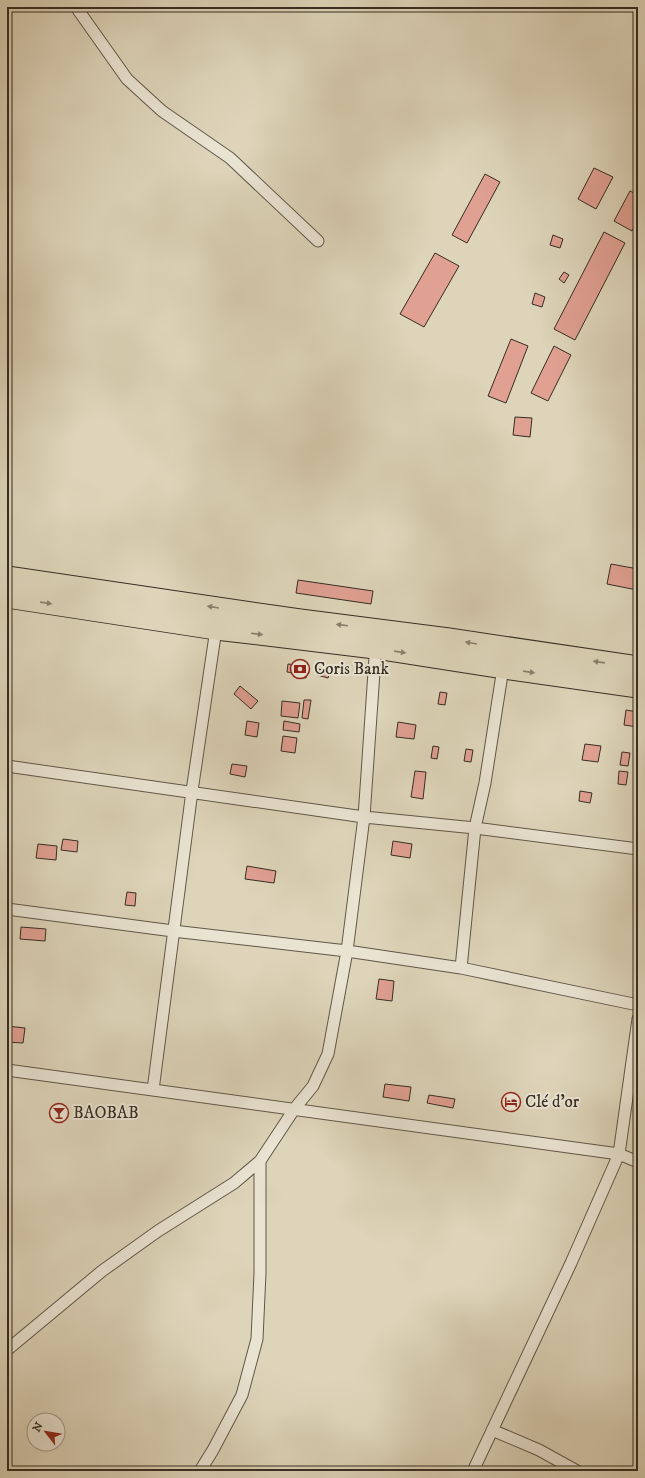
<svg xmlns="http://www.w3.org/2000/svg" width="645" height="1478" font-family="'IM FELL DW Pica',serif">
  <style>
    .building { fill: #e0a092; stroke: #362d23 }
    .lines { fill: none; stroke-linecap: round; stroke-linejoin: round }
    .street-casing { stroke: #605748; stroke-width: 13 }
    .highway-casing { stroke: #362d23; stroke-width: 23 }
    .street { stroke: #e9e3d2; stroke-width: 11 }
    .highway { stroke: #ddd4b9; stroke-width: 21 }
    .oneway { fill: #8a806e }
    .labels { text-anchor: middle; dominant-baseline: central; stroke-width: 4; stroke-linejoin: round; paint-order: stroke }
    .poi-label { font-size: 17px; fill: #362d23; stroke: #e9e3d2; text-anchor: start }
  </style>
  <rect width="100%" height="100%" fill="#ddd4b9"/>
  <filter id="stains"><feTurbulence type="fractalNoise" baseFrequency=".005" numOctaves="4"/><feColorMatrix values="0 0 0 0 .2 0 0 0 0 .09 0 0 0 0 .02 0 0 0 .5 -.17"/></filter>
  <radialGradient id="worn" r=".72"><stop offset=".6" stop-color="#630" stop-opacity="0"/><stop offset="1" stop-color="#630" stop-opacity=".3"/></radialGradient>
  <path class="building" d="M 594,168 L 613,177 L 596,209 L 578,199 Z
    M 485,174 L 500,182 L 467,243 L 452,235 Z
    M 630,191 L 638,195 L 638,219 L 632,231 L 614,221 Z
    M 604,232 L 625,243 L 575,340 L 554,329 Z
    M 553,235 L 563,239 L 560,248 L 550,245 Z
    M 435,253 L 459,266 L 424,327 L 400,314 Z
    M 564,272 L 569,275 L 564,283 L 559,279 Z
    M 535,293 L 545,297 L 542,307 L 532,304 Z
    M 511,339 L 528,346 L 506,403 L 488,396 Z
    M 554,346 L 571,355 L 548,401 L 531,393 Z
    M 515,417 L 532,418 L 530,437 L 513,435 Z
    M 611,564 L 638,569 L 637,590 L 607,584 Z
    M 298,580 L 373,591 L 371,604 L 296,593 Z
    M 288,664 L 308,666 L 306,678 L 294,677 L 294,673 L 287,672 Z
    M 318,669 L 330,671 L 328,678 L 317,675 Z
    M 240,686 L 258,701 L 251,709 L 234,694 Z
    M 440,692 L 447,693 L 445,705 L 438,704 Z
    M 304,700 L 311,700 L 308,719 L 302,718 Z
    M 282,701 L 300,703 L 298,718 L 281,716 Z
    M 626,710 L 638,712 L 638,727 L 624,725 Z
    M 247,721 L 259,723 L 257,737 L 245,735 Z
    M 284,721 L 300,724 L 299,732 L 283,730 Z
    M 398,722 L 416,725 L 414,739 L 396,737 Z
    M 283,736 L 297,738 L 295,753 L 281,751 Z
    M 585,744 L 601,746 L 598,762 L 582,760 Z
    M 433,746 L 439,747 L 437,759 L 431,758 Z
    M 466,749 L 473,750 L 471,762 L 464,761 Z
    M 622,752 L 630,753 L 628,766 L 620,765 Z
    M 232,764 L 247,766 L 245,777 L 230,774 Z
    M 415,771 L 426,772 L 423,799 L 411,797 Z
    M 619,771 L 628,772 L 626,785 L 618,784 Z
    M 580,791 L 592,793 L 590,803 L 579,801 Z
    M 63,839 L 78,841 L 77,852 L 61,850 Z
    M 393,841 L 412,844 L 410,858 L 391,855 Z
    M 38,844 L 57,846 L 56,860 L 36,858 Z
    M 247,866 L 276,871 L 274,883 L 245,879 Z
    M 127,892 L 136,893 L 135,906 L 125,905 Z
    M 21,927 L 46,929 L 45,941 L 20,939 Z
    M 379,979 L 394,981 L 392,1001 L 376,999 Z
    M 7,1026 L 25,1028 L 23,1043 L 7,1042 Z
    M 385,1084 L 411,1087 L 409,1101 L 383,1097 Z
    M 429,1095 L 455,1099 L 453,1108 L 427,1103 Z"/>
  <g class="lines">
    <g class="street-casing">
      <path id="street" d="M 76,7 L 127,79 L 162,111 L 230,158 L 318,241
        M 7,766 L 364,817 L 475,828 L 638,849
        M 7,909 L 173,931 L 347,951 L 461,968 L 638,1005
        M 461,968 L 475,828 L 485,783 L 503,668
        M 7,1070 L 619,1154 L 638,1162
        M 153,1090 L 192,791 L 216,629
        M 7,1350 L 102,1271 L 158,1231 L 234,1183 L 260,1161 L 295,1108 L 313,1086 L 328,1054 L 347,951 L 364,817 L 376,643
        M 492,1430 L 539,1450 L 577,1471
        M 200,1471 L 213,1450 L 242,1395 L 257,1339 L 260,1273 L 260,1161
        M 473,1471 L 571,1263 L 619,1154 L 638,1019"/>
    </g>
    <g class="highway-casing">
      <path id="highway" d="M 7,577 L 300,620 L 449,639 L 638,667
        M 7,597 L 216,629 L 375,648 L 503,668 L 638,687"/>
    </g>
    <use href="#street" class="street"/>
    <use href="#highway" class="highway"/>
  </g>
  <defs><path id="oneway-solid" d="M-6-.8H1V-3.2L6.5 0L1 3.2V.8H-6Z"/></defs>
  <g class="oneway">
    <use href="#oneway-solid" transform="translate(46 603) rotate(8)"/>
    <use href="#oneway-solid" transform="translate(213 607) rotate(-171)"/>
    <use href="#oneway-solid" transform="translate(342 625) rotate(-173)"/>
    <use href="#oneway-solid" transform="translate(257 634) rotate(7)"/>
    <use href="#oneway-solid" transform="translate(471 643) rotate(-170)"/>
    <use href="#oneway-solid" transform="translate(400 652) rotate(8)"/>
    <use href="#oneway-solid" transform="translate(599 662) rotate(-172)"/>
    <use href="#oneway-solid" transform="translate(529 672) rotate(8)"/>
  </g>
  <defs>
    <g id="bank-ring" transform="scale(1)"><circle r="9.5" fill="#e9e3d2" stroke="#8f2418" stroke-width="1.5"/><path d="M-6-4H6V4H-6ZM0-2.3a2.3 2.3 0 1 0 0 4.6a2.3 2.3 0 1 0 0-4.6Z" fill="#8f2418"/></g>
    <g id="hotel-ring" transform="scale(1)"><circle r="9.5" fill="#e9e3d2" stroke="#8f2418" stroke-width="1.5"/><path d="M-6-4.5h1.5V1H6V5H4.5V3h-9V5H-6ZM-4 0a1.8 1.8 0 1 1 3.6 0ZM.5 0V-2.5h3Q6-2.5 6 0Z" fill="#8f2418"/></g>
    <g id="bar-ring" transform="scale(1)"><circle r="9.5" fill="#e9e3d2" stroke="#8f2418" stroke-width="1.5"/><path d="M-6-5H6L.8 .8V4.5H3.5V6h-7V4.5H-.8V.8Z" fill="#8f2418"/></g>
  </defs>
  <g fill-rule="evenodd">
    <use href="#bank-ring" x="300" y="669"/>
    <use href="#hotel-ring" x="511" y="1102"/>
    <use href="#bar-ring" x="59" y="1113"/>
  </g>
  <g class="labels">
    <g class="poi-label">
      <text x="314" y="669">Coris Bank</text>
      <text x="525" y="1102">Clé d'or</text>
      <text x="73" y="1113">BAOBAB</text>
    </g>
  </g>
  <rect width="645" height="1478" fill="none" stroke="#ddd4b9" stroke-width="24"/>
  <rect x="8" y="8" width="629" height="1462" fill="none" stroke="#362d23" stroke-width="2"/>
  <rect x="12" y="12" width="621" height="1454" fill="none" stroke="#362d23"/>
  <g transform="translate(46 1432) rotate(301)"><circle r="19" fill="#e9e3d2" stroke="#a19a8c"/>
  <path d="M0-3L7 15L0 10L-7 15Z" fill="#8f2418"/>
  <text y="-6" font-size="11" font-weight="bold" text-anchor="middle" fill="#362d23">N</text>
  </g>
  <rect width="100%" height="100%" filter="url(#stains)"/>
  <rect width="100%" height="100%" fill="url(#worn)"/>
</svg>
